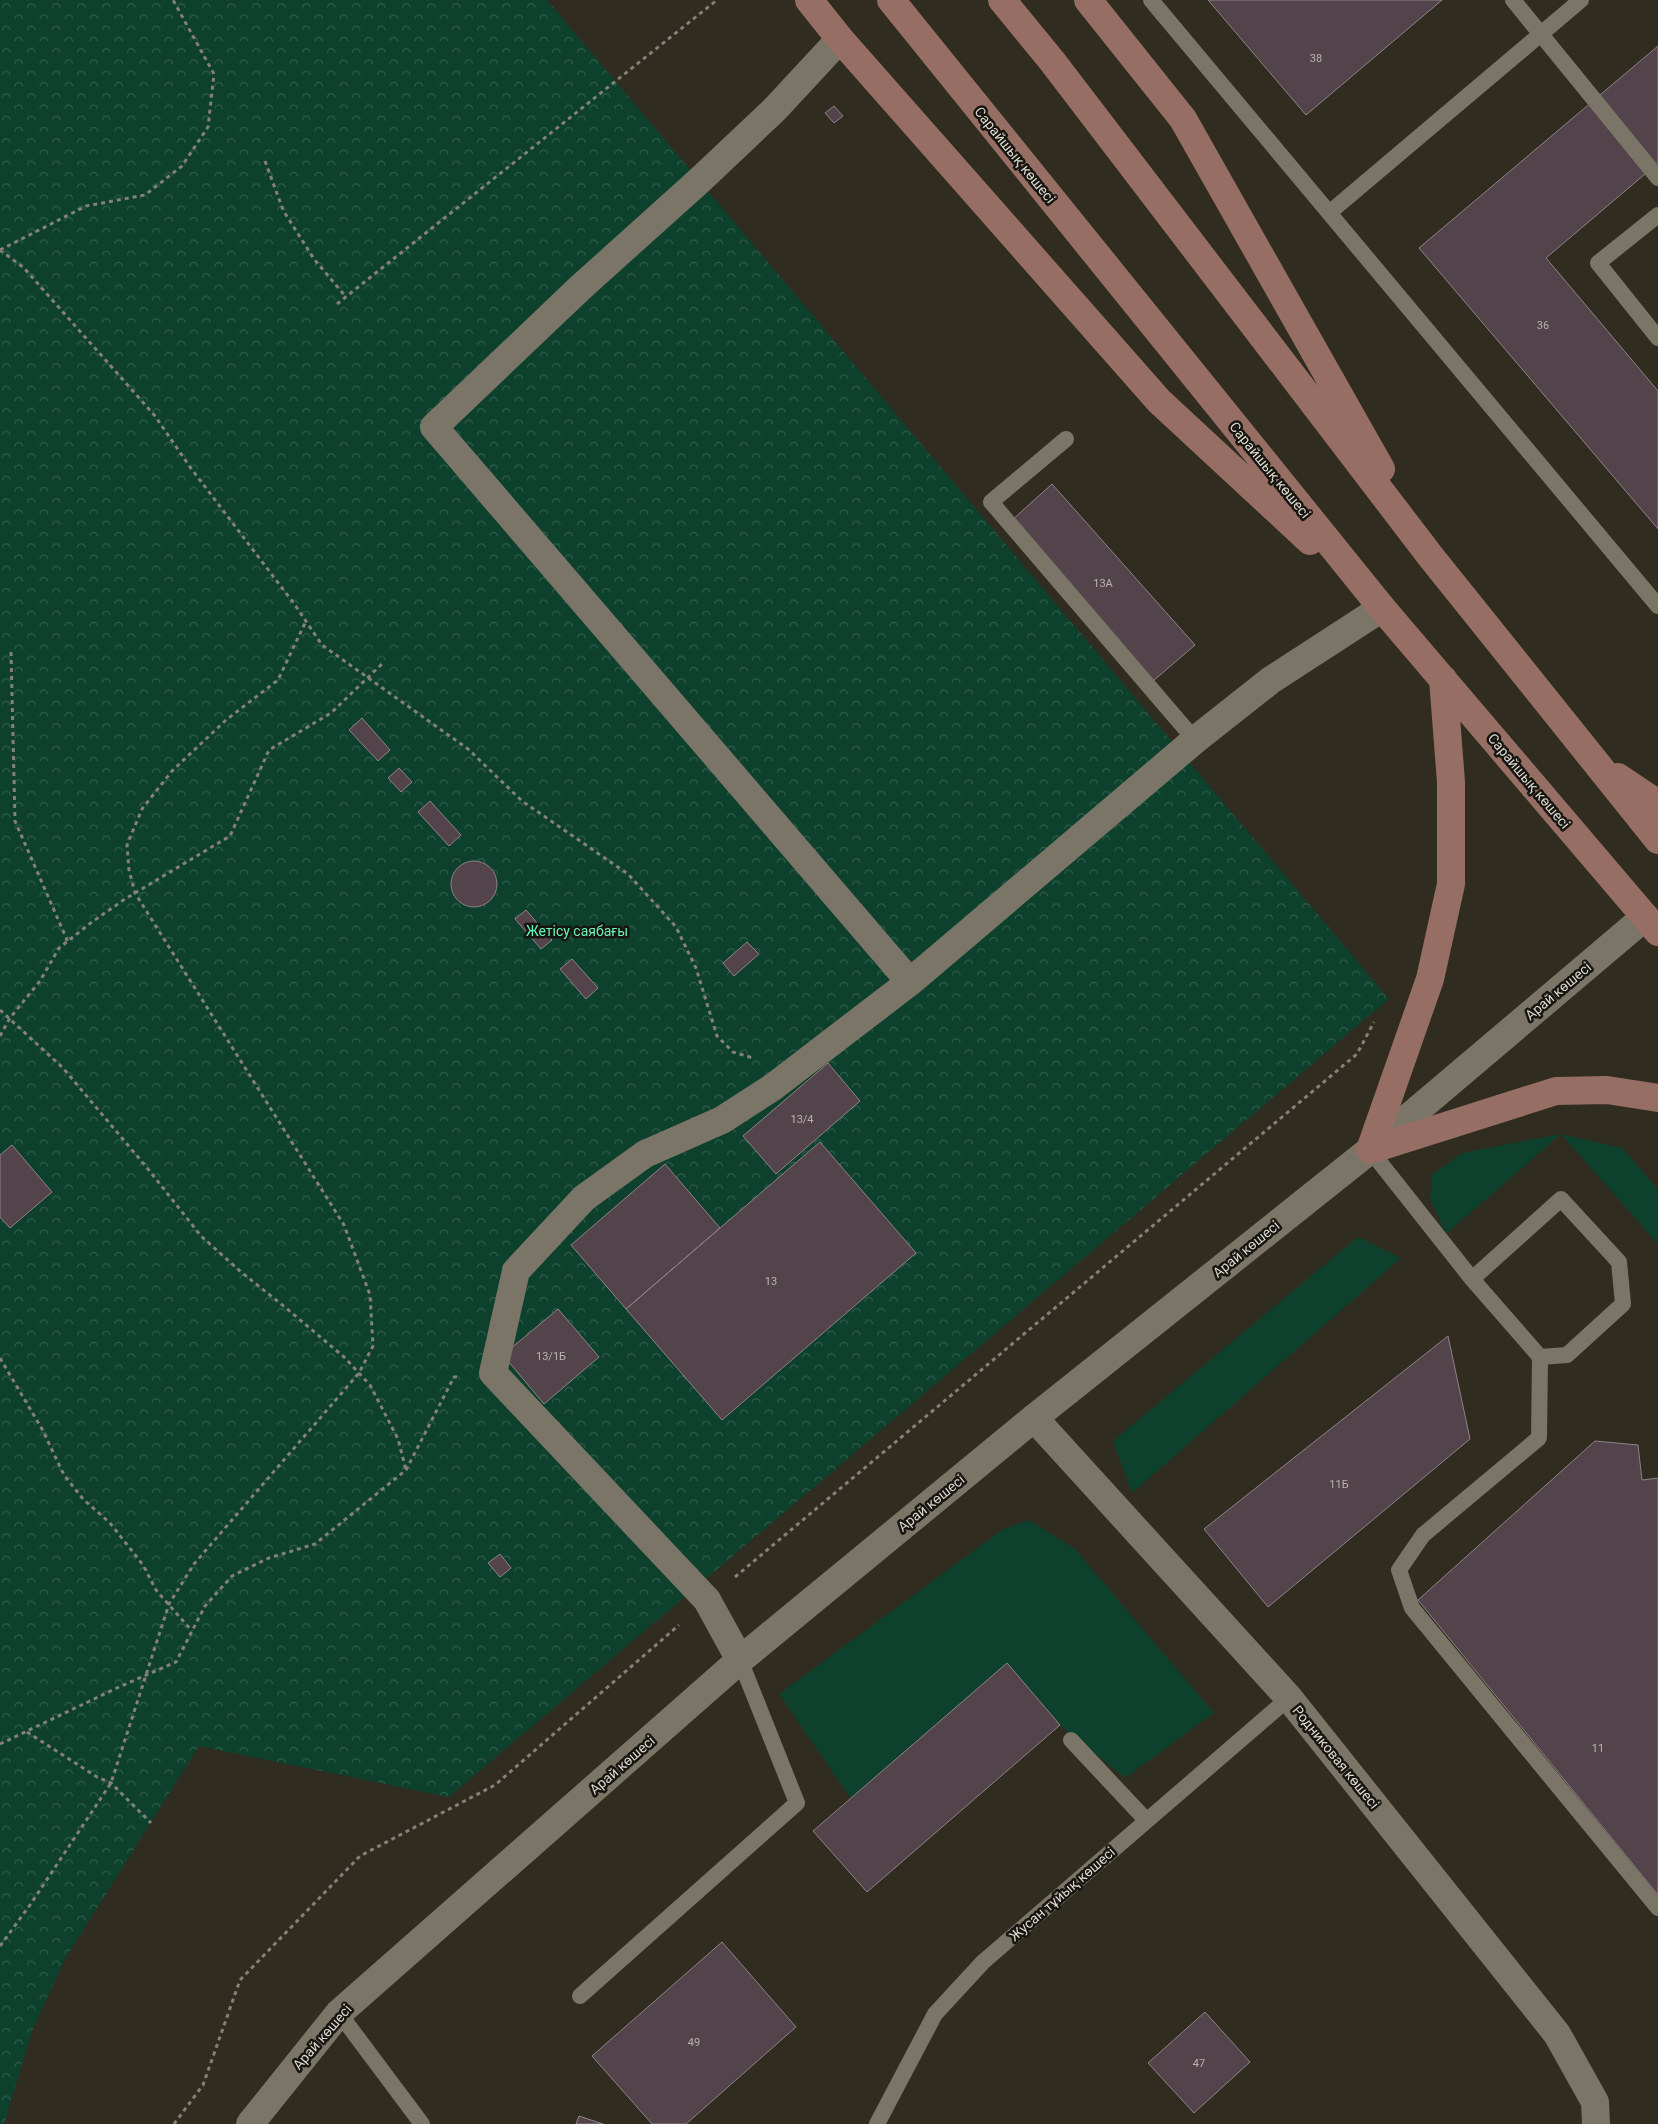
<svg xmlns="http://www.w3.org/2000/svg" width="1658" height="2124" font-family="Roboto,sans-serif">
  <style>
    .grass { fill: #0d412e }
    .forest { fill: url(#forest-crowns) }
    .building { fill: #52444a; stroke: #918188 }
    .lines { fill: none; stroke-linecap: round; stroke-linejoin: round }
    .path { stroke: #858177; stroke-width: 3; stroke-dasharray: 4 4; stroke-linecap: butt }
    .service { stroke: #7b7567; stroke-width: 16 }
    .minor { stroke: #7b7567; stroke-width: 28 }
    .tertiary { stroke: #7b7567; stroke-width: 28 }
    .secondary { stroke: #976e64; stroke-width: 28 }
    .labels { text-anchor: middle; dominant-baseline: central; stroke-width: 5; stroke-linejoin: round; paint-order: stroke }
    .number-label { font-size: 11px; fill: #bab4b0 }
    .street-label { font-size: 14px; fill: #dddad2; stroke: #17150f }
    .park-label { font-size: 14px; fill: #68f5bc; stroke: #17150f }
  </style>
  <defs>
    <pattern id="forest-crowns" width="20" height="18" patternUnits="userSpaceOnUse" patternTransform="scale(1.25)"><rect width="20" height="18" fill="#0d412e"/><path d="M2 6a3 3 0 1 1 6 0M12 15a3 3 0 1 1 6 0" fill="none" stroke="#305c4b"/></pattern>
  </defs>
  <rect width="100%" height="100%" fill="#312c20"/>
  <path class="grass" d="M 1561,1134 L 1622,1148 L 1658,1189 L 1658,1244 L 1561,1134 L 1446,1234 L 1430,1198 L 1432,1175 L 1462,1153 Z
    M 1358,1237 L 1401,1258 L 1132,1493 L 1113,1441 Z
    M 1029,1520 L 1074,1548 L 1214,1713 L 1125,1778 L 1060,1725 L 1007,1663 L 851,1799 L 779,1694 L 1002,1530 Z"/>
  <path class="forest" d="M 0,0 L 547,0 L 1389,999 L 449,1797 L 199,1746 L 65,1959 L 33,2029 L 4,2124 L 0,2124 Z"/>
  <path class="building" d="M 1208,0 L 1442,0 L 1306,115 Z
    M 1658,46 L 1658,163 L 1546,258 L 1658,391 L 1658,529 L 1419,248 Z
    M 834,106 L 843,116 L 834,123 L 825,113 Z
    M 1052,484 L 1195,645 L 1153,681 L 1011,521 Z
    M 362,718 L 390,750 L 378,761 L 349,730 Z
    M 399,768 L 412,782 L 401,792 L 388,778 Z
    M 430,801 L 461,835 L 449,846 L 418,812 Z
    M451 884a23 23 0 1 1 46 0a23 23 0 1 1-46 0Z
    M 526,910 L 552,940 L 541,949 L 515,919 Z
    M 747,942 L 759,954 L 734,976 L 723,963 Z
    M 572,959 L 598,988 L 586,999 L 560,969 Z
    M 828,1063 L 860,1101 L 776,1174 L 743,1136 Z
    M 820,1142 L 916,1253 L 722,1420 L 626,1309 Z
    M 12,1145 L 52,1192 L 10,1228 L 0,1217 L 0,1155 Z
    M 665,1164 L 720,1228 L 626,1309 L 571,1245 Z
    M 558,1309 L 599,1357 L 544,1404 L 503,1355 Z
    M 1448,1336 L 1470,1439 L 1268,1607 L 1204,1529 Z
    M 1595,1441 L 1638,1445 L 1642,1480 L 1658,1478 L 1658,1895 L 1418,1600 Z
    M 500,1554 L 511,1568 L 500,1577 L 488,1563 Z
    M 1007,1663 L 1060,1725 L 867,1892 L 813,1831 Z
    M 722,1942 L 796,2027 L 686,2124 L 652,2124 L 592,2056 Z
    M 1205,2012 L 1250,2062 L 1194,2113 L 1148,2063 Z
    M 579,2116 L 603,2124 L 576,2124 Z"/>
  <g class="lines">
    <path class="path" d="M 265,161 L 283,210 L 314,259 L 346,297
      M 0,250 L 24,268 L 155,416 L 190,467 L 295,605 L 322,645 L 468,749 L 522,801 L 628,874 L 676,927 L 696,968 L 717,1036 L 733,1052 L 753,1058
      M 0,250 L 86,206 L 145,195 L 182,166 L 208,127 L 214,74 L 173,0
      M 337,304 L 717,0
      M 11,652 L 15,821 L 68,942
      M 0,1010 L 63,1068 L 148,1169 L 201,1236 L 241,1272 L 286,1308 L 344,1357 L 370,1385 L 398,1439 L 406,1470
      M 0,1036 L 10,1018 L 40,981 L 59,948 L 92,922 L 125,899 L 230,836 L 269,750 L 331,713 L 384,662
      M 0,1358 L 42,1429 L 64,1475 L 83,1499 L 110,1523 L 143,1565 L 156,1590 L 192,1631
      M 735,1577 L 1357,1054 L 1374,1022
      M 27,1732 L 97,1777 L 111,1783 L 151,1823
      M 0,1744 L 119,1687 L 176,1662 L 205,1606 L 232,1576 L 269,1558 L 315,1544 L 406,1470 L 454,1377 L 457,1377
      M 0,1946 L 30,1905 L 111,1783 L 169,1604 L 194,1564 L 359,1373 L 373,1346 L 370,1295 L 344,1225 L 135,893 L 129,870 L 127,845 L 142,809 L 172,771 L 226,720 L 278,680 L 306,621
      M 174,2124 L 203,2085 L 240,1980 L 360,1856 L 495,1785 L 679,1625"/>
    <path class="service" d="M 1151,0 L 1658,606
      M 1513,0 L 1658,178
      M 1329,213 L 1581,0
      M 1658,215 L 1598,263 L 1658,338
      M 1066,439 L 991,502 L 1195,740
      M 1370,1150 L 1472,1279 L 1540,1357 L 1539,1438 L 1423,1535 L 1399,1570 L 1412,1608 L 1658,1908
      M 1472,1279 L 1561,1199 L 1619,1262 L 1623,1304 L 1567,1355 L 1540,1357
      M 1071,1740 L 1146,1820
      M 580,1996 L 797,1803 L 740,1660
      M 339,2013 L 422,2124
      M 877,2124 L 935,2014 L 983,1962 L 1289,1698"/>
    <path class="minor" d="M 840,39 L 775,109 L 700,180 L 581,287 L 434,427 L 910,982 L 1195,740 L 1271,680 L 1382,608
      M 1034,1418 L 1289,1698 L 1557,2034 L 1595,2102 L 1596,2124
      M 740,1660 L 707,1600 L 493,1373 L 516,1271 L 584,1198 L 645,1154 L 722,1120 L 773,1087 L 910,982"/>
    <path class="tertiary" d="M 250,2124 L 339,2013 L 740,1660 L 1034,1418 L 1370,1150 L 1645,917"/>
    <path class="secondary" d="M 809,0 L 840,39 L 1159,401 L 1310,541
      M 891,0 L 1382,608 L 1658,932
      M 1002,0 L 1052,61 L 1431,557 L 1658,840
      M 1088,0 L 1183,119 L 1381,469
      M 1618,777 L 1658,804
      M 1370,1150 L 1430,979 L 1451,884 L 1451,782 L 1443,679
      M 1370,1150 L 1556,1091 L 1607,1090 L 1658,1098"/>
  </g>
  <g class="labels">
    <g class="number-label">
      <text x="1316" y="58">38</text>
      <text x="1543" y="325">36</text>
      <text x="1103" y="583">13А</text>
      <text x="802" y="1119">13/4</text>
      <text x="771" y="1281">13</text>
      <text x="551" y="1356">13/1Б</text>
      <text x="1339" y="1484">11Б</text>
      <text x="1598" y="1748">11</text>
      <text x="694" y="2042">49</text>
      <text x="1199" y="2063">47</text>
    </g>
    <g class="street-label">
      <text transform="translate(1015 155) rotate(51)">Сарайшық көшесі</text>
      <text transform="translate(1270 470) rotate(51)">Сарайшық көшесі</text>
      <text transform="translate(1529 781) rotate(50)">Сарайшық көшесі</text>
      <text transform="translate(1558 991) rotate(-40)">Арай көшесі</text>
      <text transform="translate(1246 1249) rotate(-39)">Арай көшесі</text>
      <text transform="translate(931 1503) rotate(-39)">Арай көшесі</text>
      <text transform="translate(1336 1757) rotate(51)">Родниковая көшесі</text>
      <text transform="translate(622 1765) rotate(-41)">Арай көшесі</text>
      <text transform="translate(1062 1894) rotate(-41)">Жусан тұйық көшесі</text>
      <text transform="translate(322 2037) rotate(-49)">Арай көшесі</text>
    </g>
    <g class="park-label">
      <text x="577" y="931">Жетісу саябағы</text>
    </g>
  </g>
</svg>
